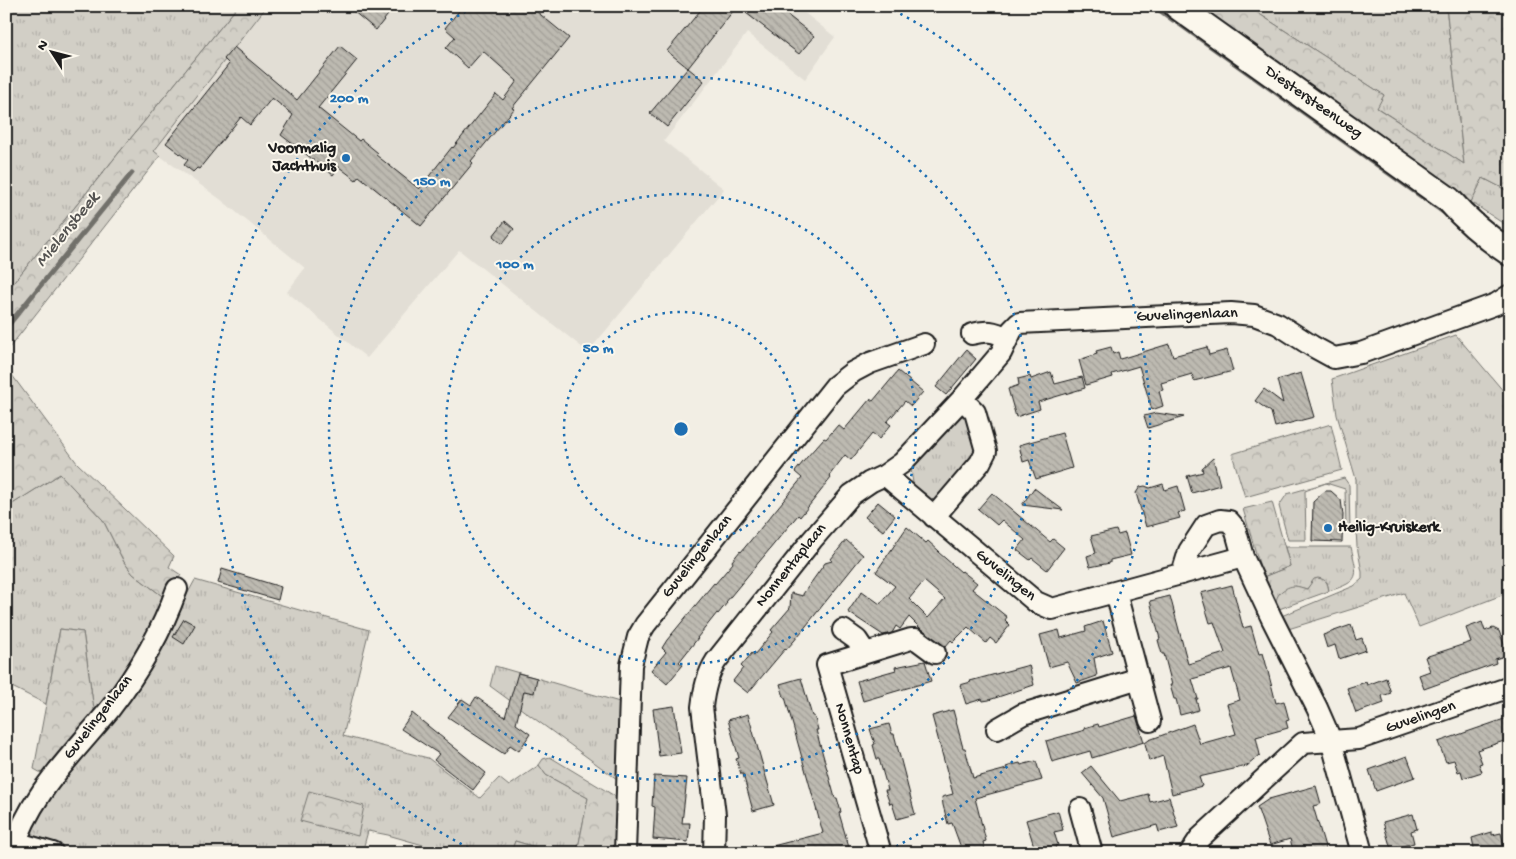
<svg xmlns="http://www.w3.org/2000/svg" width="1516" height="859" font-family="'Gochi Hand',sans-serif">
  <style>
    .built { fill: #e2ded5 }
    .grass { fill: url(#grass-tufts); stroke: #777671 }
    .forest { fill: url(#forest-crowns); stroke: #777671 }
    .lines { fill: none; stroke-linecap: round; stroke-linejoin: round }
    .stream { stroke: #716f6b; stroke-width: 5 }
    .building { fill: url(#building-back-hatch); stroke: #1c1c1c; fill-rule: evenodd }
    .minor-casing { stroke: #1c1c1c; stroke-width: 24 }
    .major-casing { stroke: #1c1c1c; stroke-width: 29 }
    .minor { stroke: #fbf7ec; stroke-width: 20 }
    .major { stroke: #fbf7ec; stroke-width: 25 }
    .ring { fill: none; stroke: #1f6fb2; stroke-width: 2.5; stroke-dasharray: 2.5 5 }
    .poi-dot { fill: #1f6fb2; stroke: #fbf7ec; stroke-width: 2 }
    .labels { text-anchor: middle; dominant-baseline: central; stroke-width: 4; stroke-linejoin: round; paint-order: stroke }
    .street-label { font-size: 16px; fill: #1c1c1c; stroke: #fbf7ec }
    .poi-label { font-size: 16px; font-weight: bold; fill: #1c1c1c; stroke: #fbf7ec; text-anchor: end }
    .water-label { font-size: 18px; font-style: italic; fill: #545351; stroke: #fbf7ec }
    .centre { fill: #1f6fb2; stroke: #fbf7ec; stroke-width: 2.5 }
    .ring-label { font-size: 15px; text-anchor: middle; font-weight: bold; fill: #1f6fb2; stroke: #fbf7ec; stroke-width: 4; stroke-linejoin: round; paint-order: stroke }
  </style>
  <defs>
    <pattern id="grass-tufts" width="24" height="20" patternUnits="userSpaceOnUse" patternTransform="scale(1.25)"><rect width="24" height="20" fill="#d2cfc6"/><path d="M3 7l-1-3M5 7V3M7 7l1-3M15 17l-1-3M17 17v-4M19 17l1-3" fill="none" stroke="#b4b1aa"/></pattern>
    <pattern id="forest-crowns" width="20" height="18" patternUnits="userSpaceOnUse" patternTransform="scale(1.25)"><rect width="20" height="18" fill="#d2cfc6"/><path d="M2 6a3 3 0 1 1 6 0M12 15a3 3 0 1 1 6 0" fill="none" stroke="#b4b1aa"/></pattern>
    <pattern id="building-back-hatch" width="6" height="6" patternUnits="userSpaceOnUse" patternTransform="scale(1.25)"><rect width="6" height="6" fill="#bdbab1"/><path d="M-1 5l2 2M0 0l6 6M5-1l2 2" fill="none" stroke="#a29f98"/></pattern>
  </defs>
  <rect width="100%" height="100%" fill="#f2eee4"/>
  <filter id="ink" filterUnits="userSpaceOnUse"><feTurbulence type="fractalNoise" baseFrequency=".02" numOctaves="2"/><feDisplacementMap in="SourceGraphic" scale="10" xChannelSelector="R" yChannelSelector="G"/><feConvolveMatrix kernelMatrix="1 2 1 2 8 2 1 2 1" color-interpolation-filters="sRGB"/></filter>
  <g filter="url(#ink)">
    <path class="built" d="M 267,6 L 796,6 L 835,37 L 805,79 L 747,33 L 664,141 L 724,189 L 588,352 L 459,250 L 367,358 L 287,292 L 305,268 L 220,199 L 153,151 Z"/>
    <path class="grass" d="M 6,6 L 238,6 L 6,292 L 6,85 L 9,82 L 6,80 Z
      M 1247,6 L 1446,6 L 1464,164 L 1376,107 L 1384,95 Z
      M 1483,178 L 1510,192 L 1510,222 L 1507,221 L 1504,224 L 1471,202 Z
      M 1456,335 L 1510,399 L 1510,592 L 1419,627 L 1404,593 L 1285,630 L 1279,617 L 1354,586 L 1362,579 L 1362,572 L 1357,546 L 1356,530 L 1356,479 L 1337,415 L 1332,379 Z
      M 963,413 L 966,415 L 977,450 L 974,460 L 934,505 L 914,490 L 911,469 L 958,414 Z
      M 60,474 L 103,520 L 124,562 L 133,574 L 165,598 L 154,625 L 95,717 L 83,632 L 60,629 L 46,704 L 6,684 L 6,508 Z
      M 1344,478 L 1349,485 L 1350,530 L 1346,529 L 1345,489 L 1326,483 L 1305,491 L 1306,540 L 1288,540 L 1279,506 L 1287,494 Z
      M 1285,547 L 1351,547 C 1358,577 1361,581 1329,591 L 1327,582 L 1310,585 L 1307,589 L 1295,586 L 1276,606 L 1263,577 L 1290,566 Z
      M 195,580 L 369,630 L 343,736 L 428,758 L 480,798 L 499,778 L 509,786 L 539,765 L 546,775 L 588,798 L 577,853 L 555,853 L 515,841 L 511,853 L 451,853 L 388,835 L 368,831 L 362,853 L 74,853 L 25,838 L 31,824 L 161,642 Z
      M 495,666 L 623,703 L 621,782 L 490,686 Z"/>
    <path class="forest" d="M 238,6 L 267,6 L 154,151 L 160,156 L 6,352 L 6,292 Z
      M 1197,6 L 1247,6 L 1384,95 L 1377,108 L 1464,164 L 1446,6 L 1510,6 L 1510,192 L 1483,178 L 1471,202 L 1202,14 Z
      M 6,367 L 77,463 L 174,556 L 169,567 L 181,575 L 165,598 L 133,574 L 124,562 L 103,520 L 60,474 L 6,508 Z
      M 1331,424 L 1342,470 L 1245,497 L 1232,454 Z
      M 1272,502 L 1290,566 L 1263,577 L 1243,509 Z
      M 1318,578 C 1327,580 1327,582 1329,591 L 1279,609 C 1271,599 1282,587 1294,586 C 1298,586 1303,588 1307,589 L 1314,579 Z
      M 60,629 L 83,632 L 95,717 L 45,775 L 34,769 Z
      M 550,757 L 618,798 L 620,853 L 577,853 L 588,798 L 546,775 L 539,765 L 543,759 Z
      M 309,791 L 364,806 L 358,836 L 300,821 Z
      M 515,841 L 555,853 L 511,853 Z"/>
    <g class="lines">
      <path class="stream" d="M 1154,6 L 1173,20
        M 1178,23 L 1446,214
        M 6,328 L 132,173"/>
    </g>
    <path class="building" d="M 347,6 L 395,6 L 376,30 Z
      M 463,6 L 530,6 L 569,38 L 512,108 L 514,109 L 471,161 L 473,163 L 421,226 L 359,176 L 356,180 L 339,167 L 333,175 L 281,135 L 293,115 L 272,98 L 250,125 L 241,117 L 199,169 L 197,168 L 193,172 L 184,165 L 188,160 L 166,143 L 229,64 L 224,59 L 234,47 L 297,100 L 340,46 L 357,60 L 318,108 L 359,141 L 361,139 L 378,153 L 376,155 L 419,189 L 452,147 L 453,148 L 496,94 L 503,100 L 517,81 L 483,51 L 468,68 L 446,48 L 455,37 L 445,28 Z
      M 704,6 L 737,6 L 688,68 L 667,51 Z
      M 737,6 L 776,6 L 814,36 L 799,54 Z
      M 688,68 L 704,81 L 667,127 L 650,113 Z
      M 505,221 L 514,229 L 502,244 L 493,236 Z
      M 1169,344 L 1173,356 L 1207,347 L 1209,355 L 1227,350 L 1233,371 L 1194,381 L 1192,374 L 1161,383 L 1163,390 L 1159,391 L 1163,406 L 1152,410 L 1139,366 L 1112,374 L 1113,377 L 1086,385 L 1079,360 L 1097,354 L 1096,351 L 1111,347 L 1113,354 L 1118,352 L 1120,359 Z
      M 966,350 L 976,359 L 946,395 L 936,387 Z
      M 898,371 L 923,392 L 911,406 L 905,401 L 887,422 L 891,425 L 879,439 L 872,434 L 851,460 L 845,455 L 829,476 L 831,478 L 820,492 L 800,517 L 798,515 L 726,602 L 727,603 L 718,614 L 717,613 L 697,638 L 698,638 L 679,662 L 683,665 L 667,684 L 651,670 L 666,652 L 662,648 L 667,640 L 714,583 L 715,584 L 733,563 L 732,561 L 740,551 L 741,552 L 802,478 L 795,472 L 807,457 L 824,438 L 826,439 L 838,425 L 844,430 L 870,399 L 873,401 Z
      M 1051,372 L 1055,384 L 1082,377 L 1085,388 L 1038,402 L 1040,409 L 1016,417 L 1008,389 L 1019,385 L 1018,379 L 1030,376 L 1031,379 Z
      M 1301,373 L 1314,417 L 1275,427 L 1271,412 L 1255,401 L 1264,389 L 1283,403 L 1277,380 Z
      M 1156,413 L 1184,417 L 1148,428 L 1144,416 Z
      M 1062,433 L 1072,468 L 1036,479 L 1029,460 L 1023,462 L 1019,445 Z
      M 1213,458 L 1220,485 L 1192,493 L 1187,476 L 1203,472 L 1202,468 Z
      M 1163,484 L 1165,490 L 1178,486 L 1185,511 L 1178,513 L 1180,518 L 1146,527 L 1136,493 L 1140,487 L 1145,486 L 1150,488 Z
      M 1034,488 L 1063,510 L 1022,505 Z
      M 1325,491 L 1331,491 L 1341,500 L 1343,515 L 1342,542 L 1312,541 L 1313,502 Z
      M 992,493 L 1050,542 L 1053,539 L 1064,548 L 1047,570 L 1032,558 L 1030,560 L 1017,550 L 1025,540 L 1002,520 L 997,525 L 978,509 Z
      M 878,502 L 895,516 L 883,531 L 865,517 Z
      M 907,527 L 926,543 L 928,541 L 939,551 L 938,552 L 961,572 L 962,571 L 977,583 L 972,589 L 1007,617 L 1005,620 L 1010,625 L 996,643 L 990,638 L 986,643 L 968,627 L 953,642 L 951,640 L 945,647 L 921,629 L 909,617 L 900,629 L 896,626 L 892,633 L 883,635 L 848,612 L 862,591 L 880,604 L 895,586 L 876,572 ZM 924,581 L 945,599 L 928,618 L 909,599 Z
      M 1116,530 L 1118,535 L 1125,533 L 1131,555 L 1110,560 L 1110,563 L 1090,567 L 1087,556 L 1096,553 L 1091,536 Z
      M 846,540 L 863,555 L 794,641 L 786,650 L 785,649 L 748,693 L 733,681 L 743,668 L 741,666 L 752,653 L 754,655 L 773,632 L 771,630 L 790,608 L 791,593 L 803,596 L 803,594 L 825,563 L 832,561 L 831,559 Z
      M 222,569 L 281,587 L 278,600 L 218,583 Z
      M 1232,585 L 1243,628 L 1251,626 L 1259,654 L 1263,653 L 1265,660 L 1276,703 L 1284,701 L 1289,720 L 1286,721 L 1288,728 L 1256,737 L 1260,755 L 1247,766 L 1199,777 L 1202,786 L 1172,794 L 1163,756 L 1149,761 L 1145,743 L 1149,740 L 1193,724 L 1200,744 L 1236,734 L 1227,704 L 1240,700 L 1231,668 L 1192,679 L 1198,699 L 1196,699 L 1199,710 L 1180,715 L 1176,699 L 1174,699 L 1170,685 L 1172,685 L 1164,654 L 1162,654 L 1158,640 L 1160,639 L 1150,601 L 1170,596 L 1188,664 L 1225,653 L 1214,622 L 1210,623 L 1201,593 Z
      M 184,619 L 195,625 L 184,644 L 173,637 Z
      M 1103,621 L 1112,652 L 1094,658 L 1097,676 L 1077,683 L 1067,662 L 1049,667 L 1040,635 L 1059,630 L 1061,638 L 1086,631 L 1085,627 Z
      M 1482,622 L 1485,631 L 1493,628 L 1499,631 L 1508,655 L 1495,659 L 1496,663 L 1424,689 L 1419,675 L 1430,671 L 1425,657 L 1471,642 L 1466,628 Z
      M 1351,625 L 1356,640 L 1362,638 L 1366,650 L 1339,659 L 1335,645 L 1327,648 L 1323,635 Z
      M 925,661 L 931,681 L 863,701 L 857,681 L 896,670 L 895,667 Z
      M 1029,665 L 1034,685 L 989,700 L 983,701 L 982,699 L 966,704 L 960,685 L 971,682 L 970,681 Z
      M 518,673 L 537,678 L 534,693 L 524,691 L 516,724 L 530,734 L 519,751 L 510,745 L 504,754 L 448,717 L 462,699 L 471,705 L 476,697 L 505,717 Z
      M 801,678 L 812,716 L 814,716 L 816,722 L 818,730 L 816,730 L 835,798 L 837,798 L 841,812 L 839,813 L 850,851 L 843,853 L 765,853 L 765,848 L 823,833 L 785,697 L 784,697 L 780,684 Z
      M 1386,678 L 1391,693 L 1382,696 L 1384,703 L 1356,713 L 1347,688 L 1366,682 L 1367,685 Z
      M 674,706 L 681,753 L 659,756 L 653,709 Z
      M 953,710 L 963,748 L 965,748 L 973,778 L 1007,769 L 1006,767 L 1012,765 L 1020,763 L 1021,765 L 1036,761 L 1042,780 L 975,798 L 986,841 L 983,842 L 986,853 L 963,853 L 952,823 L 948,824 L 943,805 L 942,797 L 953,794 L 932,716 Z
      M 412,713 L 486,773 L 473,790 L 434,760 L 439,754 L 401,729 Z
      M 748,714 L 774,805 L 753,811 L 743,774 L 741,774 L 736,759 L 739,758 L 728,720 Z
      M 1136,716 L 1144,742 L 1092,758 L 1090,751 L 1052,762 L 1046,741 L 1085,730 L 1084,728 L 1098,724 L 1099,727 Z
      M 1510,717 L 1510,739 L 1477,750 L 1482,763 L 1479,764 L 1482,772 L 1463,778 L 1461,771 L 1458,772 L 1454,760 L 1446,762 L 1438,742 Z
      M 889,724 L 892,734 L 894,734 L 915,814 L 897,819 L 892,803 L 890,804 L 885,790 L 888,790 L 879,759 L 877,759 L 873,745 L 875,744 L 870,729 Z
      M 1407,756 L 1415,777 L 1376,791 L 1369,770 Z
      M 1091,766 L 1120,801 L 1148,794 L 1150,802 L 1169,797 L 1178,827 L 1159,832 L 1157,825 L 1114,837 L 1103,798 L 1082,773 Z
      M 654,776 L 687,778 L 682,823 L 690,823 L 688,842 L 653,839 L 655,807 L 652,806 Z
      M 1316,786 L 1321,804 L 1313,806 L 1326,850 L 1318,853 L 1294,853 L 1290,839 L 1270,845 L 1257,807 L 1269,799 Z
      M 1058,811 L 1063,830 L 1054,832 L 1058,845 L 1055,846 L 1057,853 L 1036,853 L 1026,820 Z
      M 1413,814 L 1417,829 L 1411,831 L 1414,843 L 1391,849 L 1383,822 Z
      M 1492,832 L 1492,835 L 1501,833 L 1506,853 L 1475,853 L 1472,838 Z"/>
    <g class="lines">
      <g class="minor-casing">
        <path id="minor" d="M 972,334 C 986,330 994,331 1007,338
          M 885,475 L 1036,602 L 1052,609 L 1243,557
          M 934,517 L 980,463 L 986,451 L 975,412 L 962,399
          M 1182,574 L 1189,551 L 1206,525 L 1220,520 L 1229,521 L 1235,528 L 1243,557 L 1271,617 L 1317,708 L 1331,740 L 1362,853
          M 1116,593 L 1150,721
          M 843,630 L 857,640 L 865,652
          M 997,729 L 1023,714 L 1139,678
          M 1080,809 L 1092,853
          M 15,842 L 53,853
          M 12,853 C 30,793 72,756 110,709 C 137,674 162,631 177,589
          M 625,853 L 631,665 L 638,637 L 645,625 L 835,386 L 853,372 L 870,363 L 924,344
          M 714,853 L 715,815 L 702,707 C 704,690 707,675 716,661 L 812,540 L 851,495 L 870,482 L 885,475 L 902,463 L 962,399 L 1001,353 L 1012,330 L 1019,323 L 1231,313 L 1254,315 L 1278,324 L 1312,346 L 1334,358 L 1361,353 L 1496,304 L 1510,295
          M 881,853 L 827,665 L 911,639 L 916,639 L 935,653
          M 1190,853 L 1200,838 L 1303,743 L 1359,739 L 1510,687"/>
      </g>
      <g class="major-casing">
        <path id="major" d="M 1177,6 L 1449,200 C 1466,220 1488,238 1510,253"/>
      </g>
      <use href="#minor" class="minor"/>
      <use href="#major" class="major"/>
    </g>
  </g>
  <g class="ring">
    <circle cx="681" cy="429" r="117"/>
    <circle cx="681" cy="429" r="235"/>
    <circle cx="681" cy="429" r="352"/>
    <path d="M475 851A470 470 0 0 1 475 7M887 7A470 470 0 0 1 887 851"/>
  </g>
  <g class="poi-dot">
    <circle cx="346" cy="158" r="5"/>
    <circle cx="1328" cy="528" r="5"/>
  </g>
  <g class="labels">
    <g class="street-label">
      <text transform="translate(1313 103) rotate(35)">Diestersteenweg</text>
      <text transform="translate(1187 316) rotate(-2)">Guvelingenlaan</text>
      <text transform="translate(698 557) rotate(-51)">Guvelingenlaan</text>
      <text transform="translate(792 566) rotate(-51)">Nonnentaplaan</text>
      <text transform="translate(1005 576) rotate(39)">Guvelingen</text>
      <text transform="translate(99 718) rotate(-52)">Guvelingenlaan</text>
      <text transform="translate(1421 718) rotate(-19)">Guvelingen</text>
      <text transform="translate(848 739) rotate(74)">Nonnentap</text>
    </g>
    <g class="poi-label">
      <text x="336" y="149">Voormalig<tspan x="336" dy="18">Jachthuis</tspan></text>
      <text x="1338" y="528" text-anchor="start">Heilig-Kruiskerk</text>
    </g>
    <g class="water-label">
      <text transform="translate(68 230) rotate(-51)">Mielensbeek</text>
    </g>
  </g>
  <circle cx="681" cy="429" r="8" class="centre"/>
  <g class="ring-label">
    <text x="349" y="102">200 m</text>
    <text x="432" y="185">150 m</text>
    <text x="515" y="268">100 m</text>
    <text x="598" y="352">50 m</text>
  </g>
  <rect width="1516" height="859" fill="none" stroke="#fbf7ec" stroke-width="25"/>
  <rect x="12" y="12" width="1491" height="834" fill="none" stroke="#1c1c1c" stroke-width="2" filter="url(#ink)"/>
  <g transform="translate(52 52) rotate(306)" stroke="#fbf7ec" stroke-width="4" paint-order="stroke">
  <path d="M0-4L9 19L0 12L-9 19Z" fill="#1c1c1c"/>
  <text y="-8" font-size="14" font-weight="bold" text-anchor="middle" fill="#1c1c1c">N</text>
  </g>
</svg>
